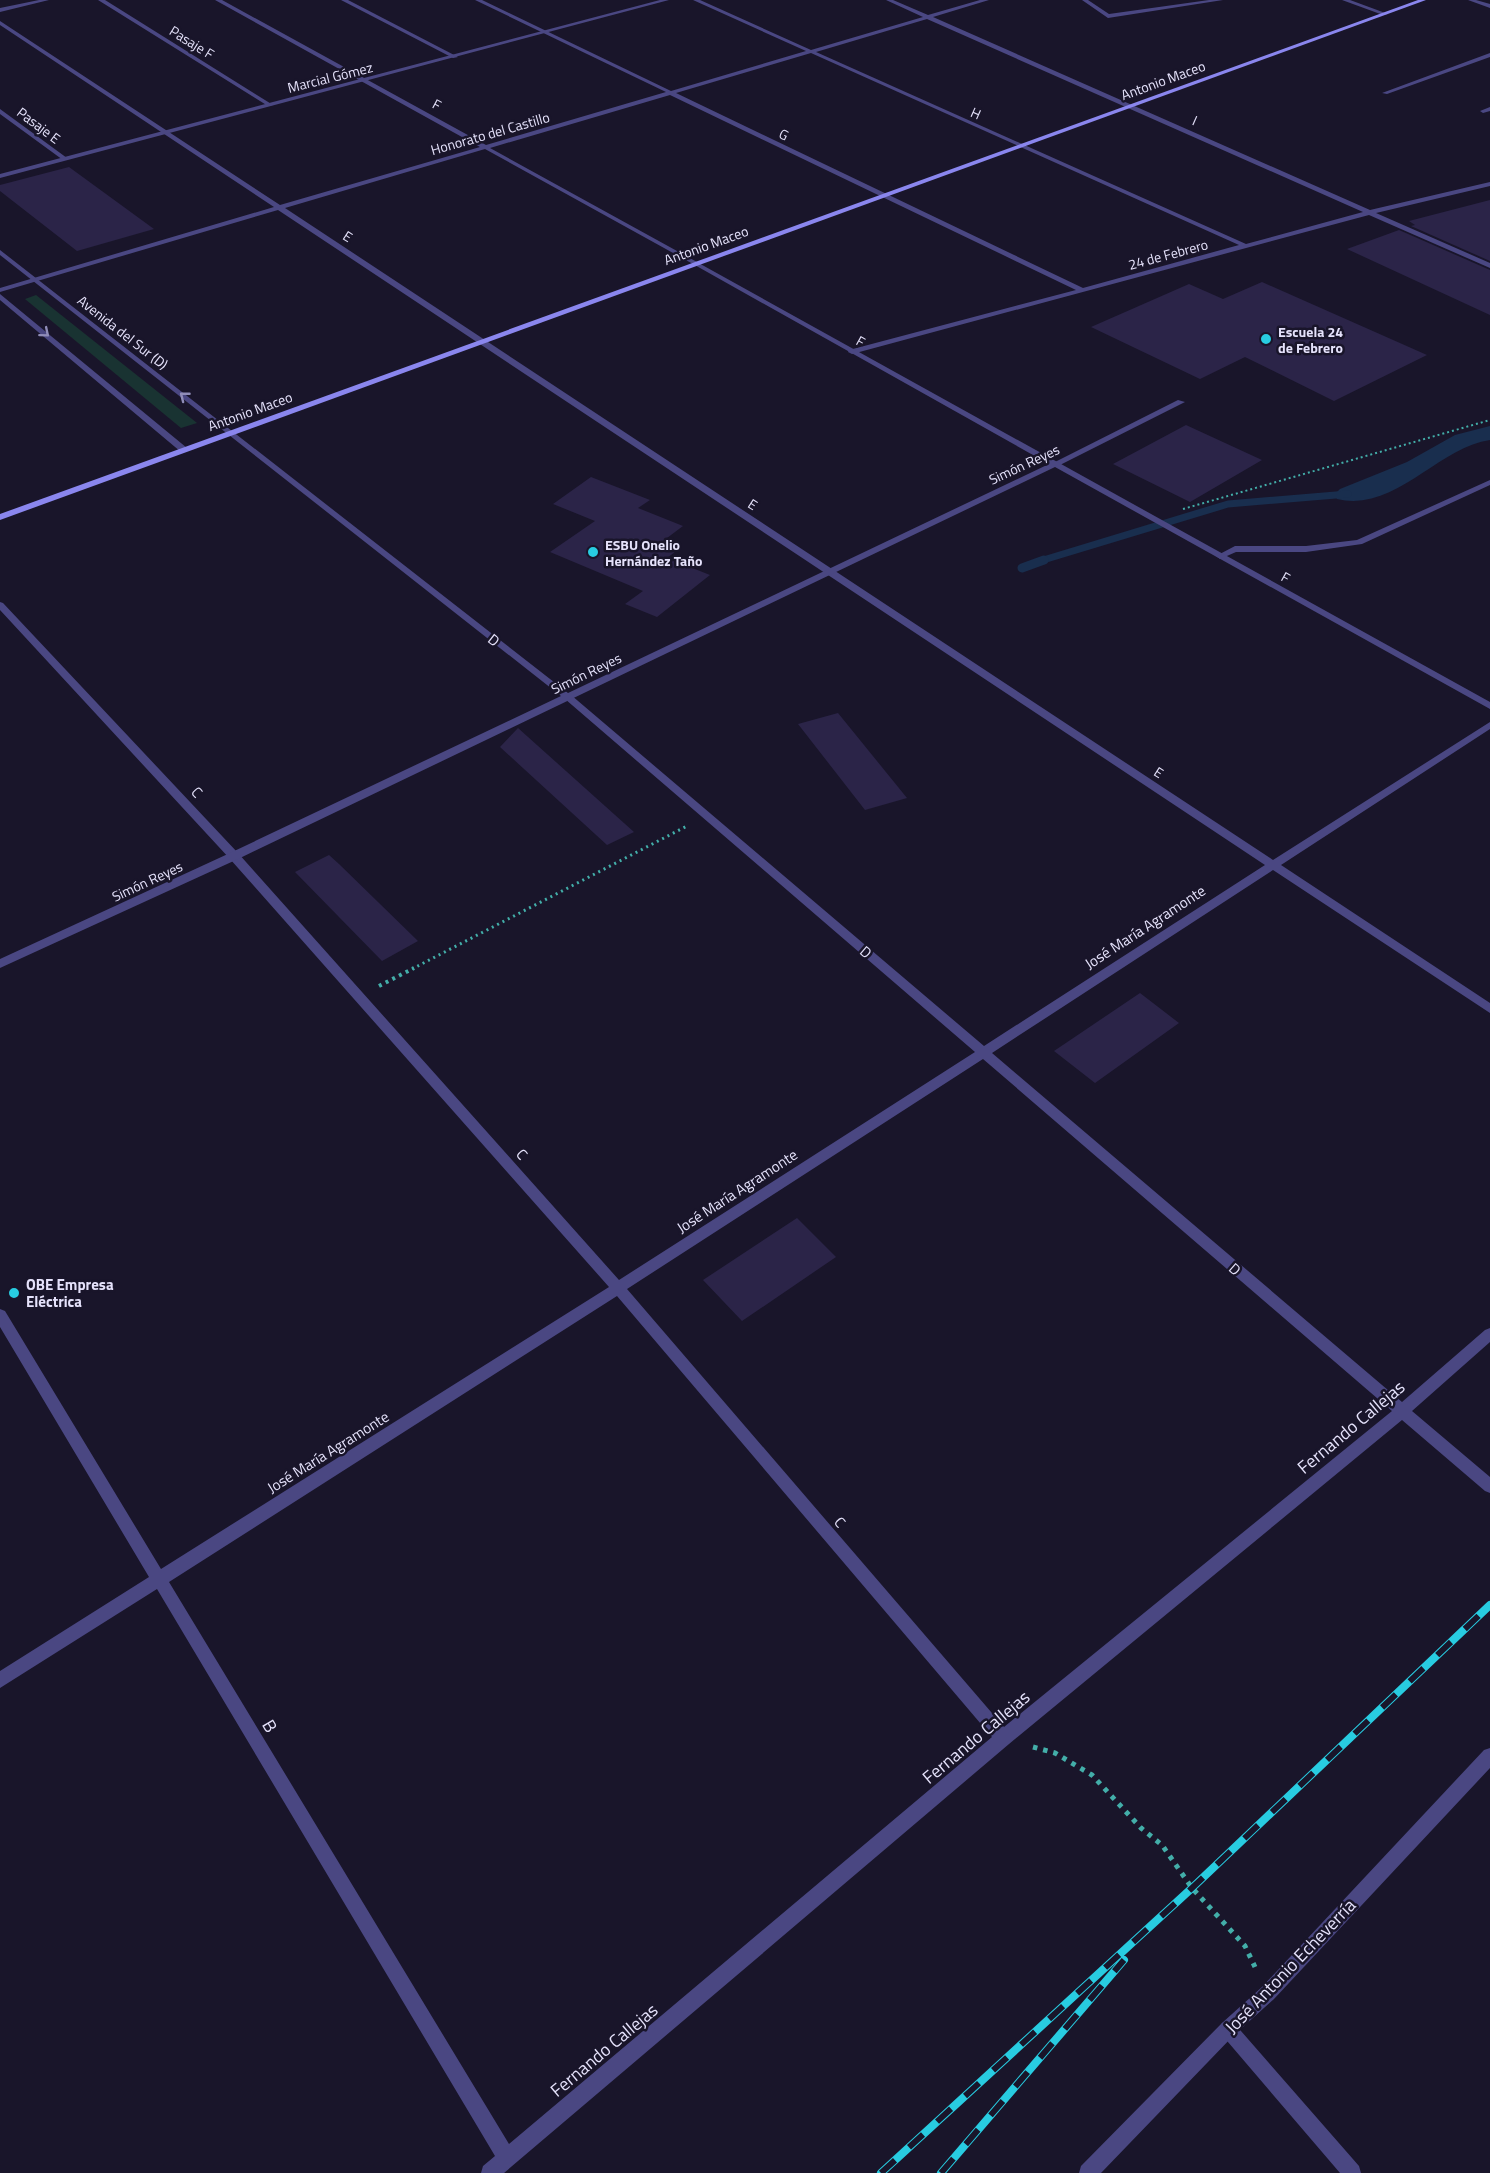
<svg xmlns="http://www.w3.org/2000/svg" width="1490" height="2173" font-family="'Titillium Web',sans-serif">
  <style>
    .green { fill: #193332 }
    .water { fill: #192e4e }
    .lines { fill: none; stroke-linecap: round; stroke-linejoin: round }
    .stream-far1 { stroke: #192e4e; stroke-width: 7 }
    .stream { stroke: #192e4e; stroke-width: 9 }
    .building { fill: #2b2448 }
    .path-far3 { stroke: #43aea9; stroke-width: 2; stroke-dasharray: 2 3; stroke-linecap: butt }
    .path-far2 { stroke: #43aea9; stroke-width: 3; stroke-dasharray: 2 4; stroke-linecap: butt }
    .path-far1 { stroke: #43aea9; stroke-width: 4; stroke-dasharray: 3 4.5; stroke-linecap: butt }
    .path { stroke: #43aea9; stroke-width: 5; stroke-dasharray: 4.5 6; stroke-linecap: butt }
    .service { fill: #4a4782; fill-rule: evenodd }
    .minor { fill: #4a4782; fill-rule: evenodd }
    .tertiary { fill: #4a4782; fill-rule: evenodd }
    .secondary { fill: #8a86ee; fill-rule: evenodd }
    .rail-casing { stroke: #28cce1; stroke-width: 8 }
    .rail { stroke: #19152a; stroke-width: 6; stroke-dasharray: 19; stroke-linecap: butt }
    .oneway { stroke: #908db8 }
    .poi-dot { fill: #28cce1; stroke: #19152a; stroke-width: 2 }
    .labels { text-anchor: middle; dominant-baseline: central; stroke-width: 5; stroke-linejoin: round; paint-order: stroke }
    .far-street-label { font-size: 14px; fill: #e5e2fb; stroke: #19152a }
    .far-poi-label { font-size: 14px; font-weight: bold; fill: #e5e2fb; stroke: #19152a; text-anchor: start }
    .street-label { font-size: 15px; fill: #e5e2fb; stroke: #19152a }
    .poi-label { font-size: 15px; font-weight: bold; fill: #e5e2fb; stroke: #19152a; text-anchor: start }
    .near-street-label { font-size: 18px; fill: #e5e2fb; stroke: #19152a }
  </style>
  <rect width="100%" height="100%" fill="#19152a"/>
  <path class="green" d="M 36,295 L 197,423 L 181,428 L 25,299 Z"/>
  <path class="water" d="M 1490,426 L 1490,440 C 1438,447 1395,513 1337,499 L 1335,494 L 1340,489 L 1407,462 L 1455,435 Z"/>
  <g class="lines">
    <path class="stream-far1" d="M 1040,561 L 1228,504 L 1348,494"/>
    <path class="stream" d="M 1022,568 L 1044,560"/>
  </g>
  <path class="building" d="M 69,167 L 154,229 L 77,251 L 0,191 L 0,185 Z
    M 1490,200 L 1490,261 L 1411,226 L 1415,225 L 1409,221 Z
    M 1399,230 L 1490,270 L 1490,315 L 1347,249 Z
    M 1262,282 L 1427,355 L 1334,401 L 1245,357 L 1200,379 L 1091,327 L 1189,284 L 1223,299 Z
    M 1186,425 L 1262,460 L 1190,502 L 1113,464 Z
    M 591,477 L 650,500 L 638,508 L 683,526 L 663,541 L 680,548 L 667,558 L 710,575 L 657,617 L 625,604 L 643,591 L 550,552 L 595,521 L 553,504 Z
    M 838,713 L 907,798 L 865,810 L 798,724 Z
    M 518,728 L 634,832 L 607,845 L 500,747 Z
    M 329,855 L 339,864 L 418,941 L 382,961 L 295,872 Z
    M 1140,993 L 1179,1023 L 1095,1083 L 1054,1051 Z
    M 797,1218 L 836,1257 L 742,1321 L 703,1280 Z"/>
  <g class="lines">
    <path class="path-far3" d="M 1183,509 L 1490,420"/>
    <path class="path-far2" d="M 412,969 L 687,826"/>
    <path class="path-far1" d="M 379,986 L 414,968"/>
    <path class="path" d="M 1033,1747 L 1055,1753 L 1092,1775 L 1141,1828 L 1162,1845 L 1192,1888 L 1245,1946 L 1255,1967"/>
    <path class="service" d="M 98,0 L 105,0 L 273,105 L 268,106 Z
      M 1228,2020 L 1234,2023 L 1359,2166 L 1361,2173 L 1340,2173 L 1222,2035 L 1219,2029 L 1222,2023 Z"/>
    <path class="minor" d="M 39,0 L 49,0 L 0,12 L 0,8 Z
      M 215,0 L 222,0 L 486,145 L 666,92 L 475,0 L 482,0 L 671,91 L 806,51 L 693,0 L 700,0 L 811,50 L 923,17 L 886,0 L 893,0 L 928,15 L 980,0 L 989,0 L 933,17 L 1370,210 L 1490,182 L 1490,186 L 1376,213 L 1490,263 L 1490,268 L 1369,215 L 852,354 L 848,352 L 849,350 L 1076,290 L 670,95 L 490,148 L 697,262 L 697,264 L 693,264 L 485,149 L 285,208 L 1273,860 L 1490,722 L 1490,729 L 1281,865 L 1490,1003 L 1490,1013 L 1273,870 L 992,1053 L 1402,1402 L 1485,1330 L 1490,1328 L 1490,1342 L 1412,1411 L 1490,1477 L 1490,1493 L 1485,1491 L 1402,1420 L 1009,1744 L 504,2173 L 481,2173 L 483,2166 L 495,2156 L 157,1589 L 0,1688 L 0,1671 L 149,1577 L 0,1327 L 0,1309 L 5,1311 L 161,1569 L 609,1287 L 230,859 L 0,610 L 0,602 L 3,603 L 238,853 L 619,1280 L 975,1052 L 565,699 L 565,695 L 571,695 L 984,1046 L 1265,865 L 278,210 L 0,292 L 0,288 L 274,207 L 0,25 L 0,21 L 280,205 L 480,147 ZM 927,19 L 1363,212 L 1246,244 L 816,52 ZM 811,53 L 1239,245 L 1083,288 L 676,93 ZM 983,1059 L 1392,1411 L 1004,1727 L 627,1289 ZM 617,1296 L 992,1737 L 509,2144 L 169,1582 Z
      M 341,0 L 348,0 L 458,57 L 453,58 Z
      M 1082,0 L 1088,0 L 1109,14 L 1209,0 L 1223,0 L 1108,18 Z
      M 1342,0 L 1350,0 L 1388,14 L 1383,15 Z
      M 1468,0 L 1476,0 L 1490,4 L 1490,8 Z
      M 1490,53 L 1490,57 L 1387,94 L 1382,93 Z
      M 1490,107 L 1490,111 L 1483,113 L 1480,111 Z
      M 0,109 L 67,158 L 67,160 L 63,160 L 0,114 Z
      M 1178,400 L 1185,402 L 1058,466 L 1051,464 Z
      M 1490,480 L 1490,485 L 1362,544 L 1306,552 L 1236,552 L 1220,559 L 1216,556 L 1235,546 L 1306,546 L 1357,540 Z
      M 1490,1748 L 1490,1768 L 1274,1999 L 1234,2035 L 1101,2173 L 1079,2173 L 1081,2166 L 1222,2023 L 1262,1987 L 1484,1750 Z"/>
    <path class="tertiary" d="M 660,0 L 669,0 L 0,178 L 0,174 Z
      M 0,250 L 568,693 L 1049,464 L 693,264 L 693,262 L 695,261 L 1490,702 L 1490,709 L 1055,467 L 238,859 L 0,968 L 0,959 L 230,853 L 561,696 L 0,255 Z
      M 0,294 L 187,448 L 187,452 L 181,452 L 0,300 Z"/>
    <path class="secondary" d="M 1418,0 L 1426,0 L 0,520 L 0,514 Z"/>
    <g class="rail-casing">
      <path id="rail" d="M 881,2173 L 1192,1888 L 1490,1605
        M 941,2173 L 1124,1960"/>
    </g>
    <use href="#rail" class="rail"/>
  </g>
  <defs><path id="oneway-chevron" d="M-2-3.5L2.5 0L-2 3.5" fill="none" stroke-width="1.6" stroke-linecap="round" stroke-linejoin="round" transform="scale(1.5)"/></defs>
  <g class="oneway">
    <use href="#oneway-chevron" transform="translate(45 333) rotate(40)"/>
    <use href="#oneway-chevron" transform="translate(184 396) rotate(-142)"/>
  </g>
  <g class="poi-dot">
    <circle cx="1266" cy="339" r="6"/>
    <circle cx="593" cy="552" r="6"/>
    <circle cx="14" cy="1293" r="6"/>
  </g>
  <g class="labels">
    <g class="far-street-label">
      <text transform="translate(192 42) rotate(32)">Pasaje F</text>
      <text transform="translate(330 77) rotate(-14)">Marcial Gómez</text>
      <text transform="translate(1163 80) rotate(-20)">Antonio Maceo</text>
      <text transform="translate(437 104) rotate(28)">F</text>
      <text transform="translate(976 113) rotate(24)">H</text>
      <text transform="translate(1195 120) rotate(24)">I</text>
      <text transform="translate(39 125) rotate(37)">Pasaje E</text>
      <text transform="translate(490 133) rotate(-16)">Honorato del Castillo</text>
      <text transform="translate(784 134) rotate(25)">G</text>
      <text transform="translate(348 236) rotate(33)">E</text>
      <text transform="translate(706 245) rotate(-20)">Antonio Maceo</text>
      <text transform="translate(1168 254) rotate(-15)">24 de Febrero</text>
      <text transform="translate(123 332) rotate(38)">Avenida del Sur (D)</text>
      <text transform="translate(861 341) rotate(29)">F</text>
      <text transform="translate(250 411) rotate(-20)">Antonio Maceo</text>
      <text transform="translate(1024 464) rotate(-25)">Simón Reyes</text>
      <text transform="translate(753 504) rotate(33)">E</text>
      <text transform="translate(1286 577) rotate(29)">F</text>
      <text transform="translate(586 673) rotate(-26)">Simón Reyes</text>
      <text transform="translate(1159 772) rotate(33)">E</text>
      <text transform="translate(147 881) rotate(-25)">Simón Reyes</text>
    </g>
    <g class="far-poi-label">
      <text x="1278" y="331">Escuela 24<tspan x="1278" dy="16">de Febrero</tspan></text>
      <text x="605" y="544">ESBU Onelio<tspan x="605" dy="16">Hernández Taño</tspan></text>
    </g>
    <g class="street-label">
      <text transform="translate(494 640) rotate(38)">D</text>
      <text transform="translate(197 792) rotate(47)">C</text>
      <text transform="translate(1145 927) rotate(-33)">José María Agramonte</text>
      <text transform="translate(866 952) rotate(40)">D</text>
      <text transform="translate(522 1154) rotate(48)">C</text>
      <text transform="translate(737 1191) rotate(-33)">José María Agramonte</text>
      <text transform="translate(1235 1269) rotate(41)">D</text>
      <text transform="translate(328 1452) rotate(-32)">José María Agramonte</text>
      <text transform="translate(840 1522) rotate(49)">C</text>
    </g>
    <g class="poi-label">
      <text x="26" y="1284">OBE Empresa<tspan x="26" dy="17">Eléctrica</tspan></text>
    </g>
    <g class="near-street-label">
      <text transform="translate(1351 1427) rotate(-40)">Fernando Callejas</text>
      <text transform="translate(270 1726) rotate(59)">B</text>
      <text transform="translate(976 1737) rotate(-40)">Fernando Callejas</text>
      <text transform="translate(1290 1966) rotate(-46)">José Antonio Echeverría</text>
      <text transform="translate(604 2050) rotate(-40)">Fernando Callejas</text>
    </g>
  </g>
</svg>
